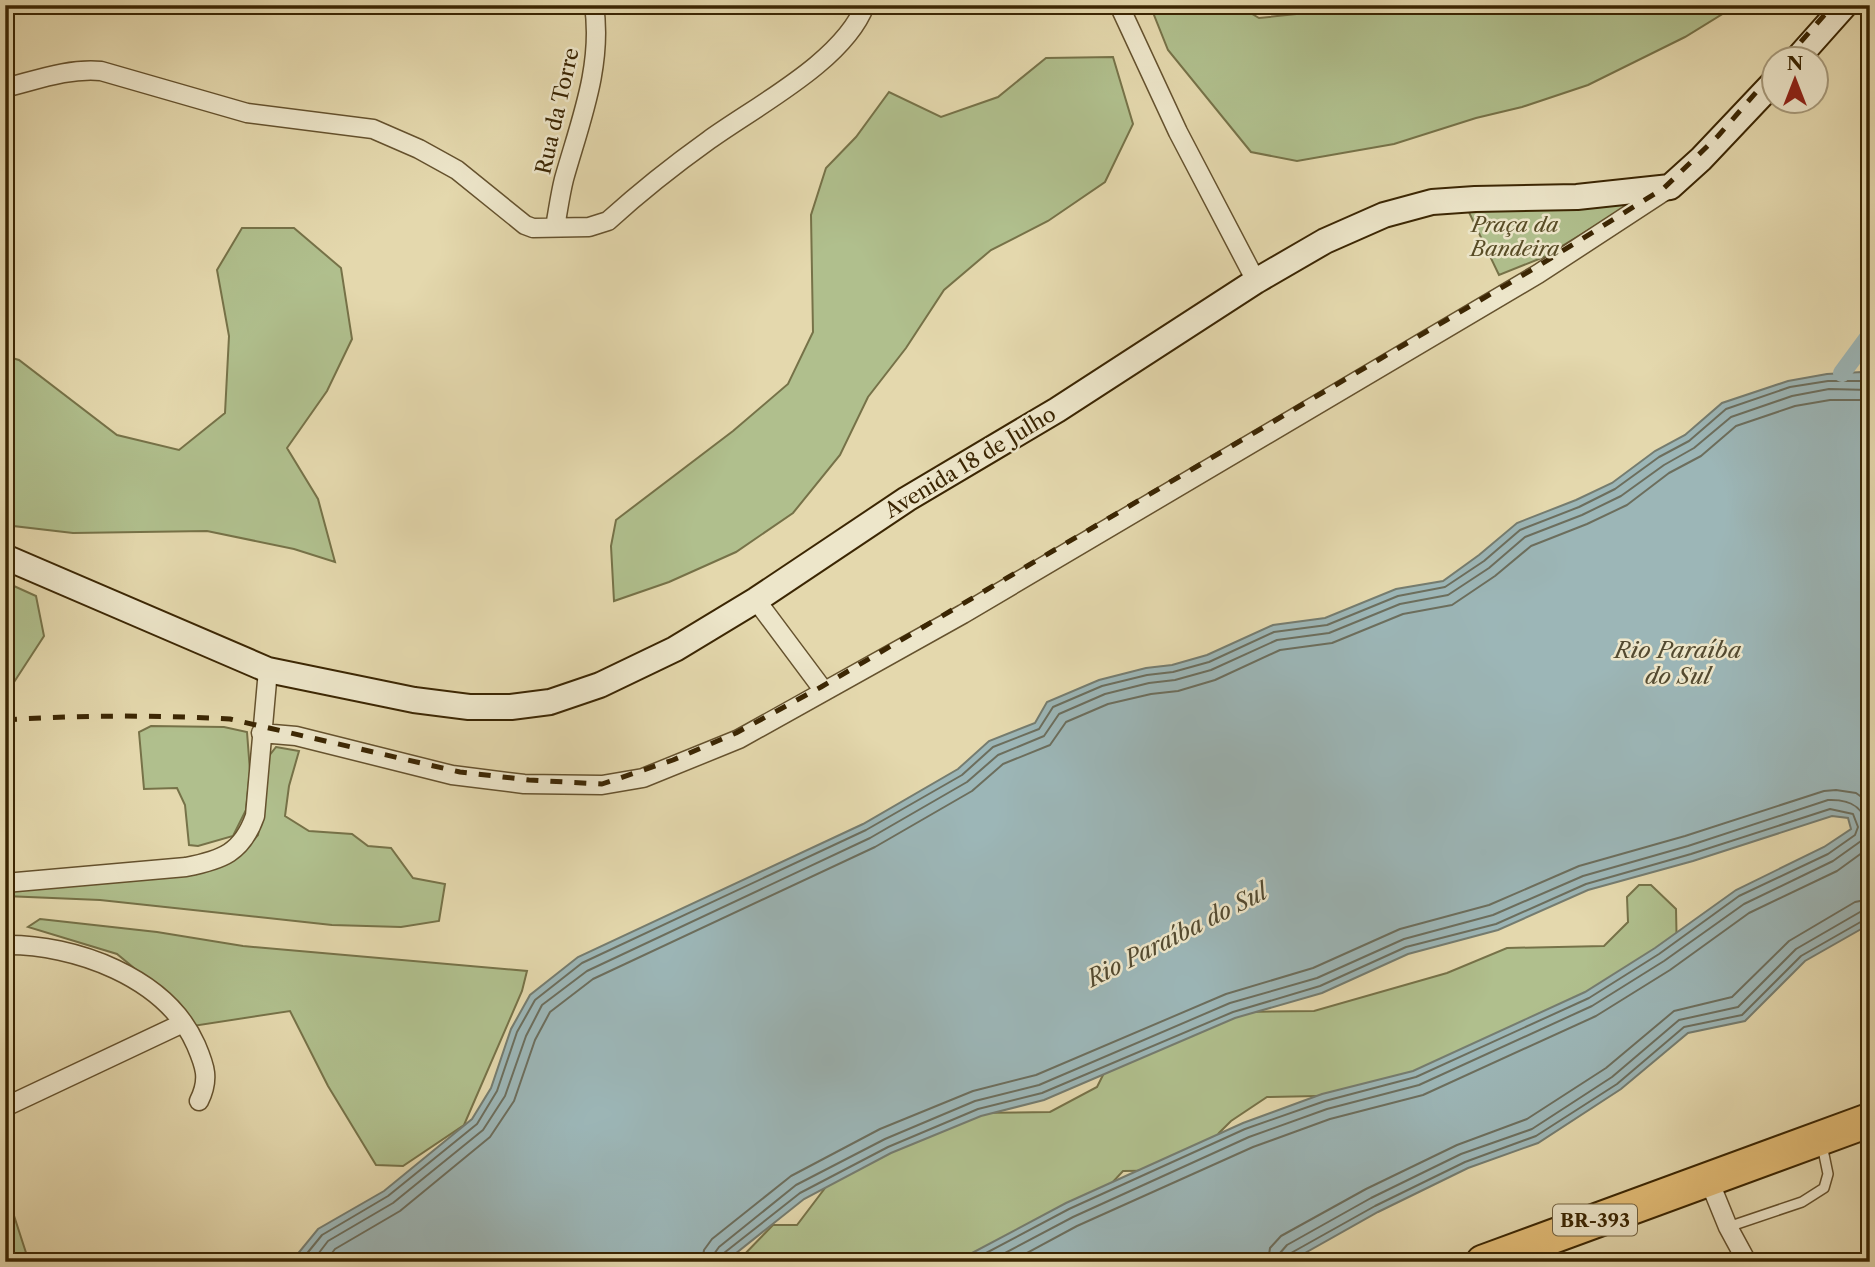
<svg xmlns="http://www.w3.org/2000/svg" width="1875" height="1267" font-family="'Libre Caslon Text',serif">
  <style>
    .green { fill: #b0bf8d; stroke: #767248; stroke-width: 2 }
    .water { fill: #9cb6b7; stroke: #757c6f; stroke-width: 2 }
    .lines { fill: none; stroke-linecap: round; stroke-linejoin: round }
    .shore { stroke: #6c6e5d; stroke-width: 2 }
    .canal { stroke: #9cb6b7; stroke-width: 18 }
    .lane-casing { stroke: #65522e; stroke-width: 12 }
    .street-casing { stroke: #65522e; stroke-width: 21 }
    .secondary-casing { stroke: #3b2603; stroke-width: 28 }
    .highway-casing { stroke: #3b2603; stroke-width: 37 }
    .lane { stroke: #ede6ca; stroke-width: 9 }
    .street { stroke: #ede6ca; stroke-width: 18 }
    .secondary { stroke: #ede6ca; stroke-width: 24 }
    .highway { stroke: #e2bc76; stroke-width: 33 }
    .rail { stroke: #3b2603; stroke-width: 5; stroke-dasharray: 12 12; stroke-linecap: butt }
    .labels { text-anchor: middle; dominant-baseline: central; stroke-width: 5; stroke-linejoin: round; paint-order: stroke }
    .shield { fill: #ede6ca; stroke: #70603f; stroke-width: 2 }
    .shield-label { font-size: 19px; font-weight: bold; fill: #3b2603 }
    .street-label { font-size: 21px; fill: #3b2603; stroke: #ede6ca }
    .park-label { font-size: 21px; font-style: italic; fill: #584c26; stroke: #ede6ca }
    .water-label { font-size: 23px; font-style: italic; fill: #534a30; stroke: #ede6ca }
  </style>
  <rect width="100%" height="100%" fill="#e4d8ad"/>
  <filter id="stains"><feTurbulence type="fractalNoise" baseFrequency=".00286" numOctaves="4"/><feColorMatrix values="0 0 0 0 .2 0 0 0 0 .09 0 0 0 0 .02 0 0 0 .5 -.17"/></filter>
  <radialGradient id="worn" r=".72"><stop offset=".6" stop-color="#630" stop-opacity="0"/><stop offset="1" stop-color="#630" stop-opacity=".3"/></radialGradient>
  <path class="green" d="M 1150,5 L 1237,5 L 1259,18 L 1316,12 L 1346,5 L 1737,5 L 1685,37 L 1588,85 L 1522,107 L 1476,118 L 1394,144 L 1297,161 L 1251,152 L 1168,50 Z
    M 1113,57 L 1133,124 L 1105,182 L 1048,221 L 991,250 L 944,290 L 906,348 L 868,397 L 840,455 L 793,513 L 736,552 L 669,582 L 614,601 L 611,546 L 616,520 L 733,431 L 788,384 L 813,332 L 811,215 L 826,168 L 856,137 L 889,92 L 941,117 L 998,97 L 1046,58 Z
    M 1615,204 L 1628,206 L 1544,257 L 1499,275 L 1466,206 Z
    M 242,228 L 294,228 L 341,268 L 352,339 L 327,391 L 287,448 L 318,499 L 335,562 L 294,549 L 207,531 L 73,533 L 5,525 L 5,356 L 19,360 L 117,435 L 179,450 L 225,413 L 229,336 L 217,270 Z
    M 5,582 L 36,596 L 44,636 L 5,696 Z
    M 151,726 L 224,727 L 247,732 L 250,771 L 246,810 L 233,836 L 198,846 L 189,845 L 185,805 L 177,788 L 144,789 L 139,732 Z
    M 276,747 L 299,751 L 289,786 L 285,816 L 309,831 L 352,834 L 368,846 L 391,848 L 413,878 L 445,884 L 439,921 L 401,927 L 332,925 L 100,900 L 5,896 L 5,888 L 245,849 L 258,835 L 269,756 Z
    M 1639,885 L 1651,885 L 1676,909 L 1677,957 L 1412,1094 L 1267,1097 L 1231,1121 L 1219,1133 L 1196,1170 L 1123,1171 L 1111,1184 L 1003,1246 L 948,1262 L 737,1262 L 773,1225 L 797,1225 L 844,1163 L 965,1113 L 1050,1112 L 1097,1087 L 1109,1063 L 1242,1012 L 1314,1011 L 1447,973 L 1507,948 L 1604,946 L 1628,922 L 1627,897 Z
    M 40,919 L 157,932 L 243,946 L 527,971 L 522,991 L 464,1125 L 403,1166 L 376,1165 L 328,1086 L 290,1011 L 193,1026 L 175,1002 L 117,954 L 28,927 Z
    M 6,1191 L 29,1262 L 5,1262 Z"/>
  <path class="water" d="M 1862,372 L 1870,375 L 1870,924 L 1805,961 L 1745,1021 L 1688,1033 L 1621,1089 L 1538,1143 L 1468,1168 L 1378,1212 L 1289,1262 L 955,1262 L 1066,1203 L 1243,1123 L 1322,1094 L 1413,1071 L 1585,992 L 1655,948 L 1736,890 L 1824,847 L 1851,829 L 1848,818 L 1832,816 L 1693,861 L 1588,890 L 1498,930 L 1408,954 L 1322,993 L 1235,1018 L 1044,1100 L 981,1116 L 891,1153 L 804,1199 L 725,1262 L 291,1262 L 318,1229 L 384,1191 L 472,1119 L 491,1088 L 511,1029 L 530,995 L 578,957 L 863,824 L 958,769 L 989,741 L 1035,723 L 1047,702 L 1099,680 L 1146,668 L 1172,665 L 1207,655 L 1273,625 L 1325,618 L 1396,589 L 1443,581 L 1479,555 L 1517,523 L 1576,500 L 1612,483 L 1655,451 L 1685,435 L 1722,403 L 1788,381 L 1827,374 Z"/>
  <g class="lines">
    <path class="shore" d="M 300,1262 L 322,1235 L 388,1196 L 477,1124 L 497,1091 L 517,1032 L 535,1000 L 582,963 L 866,830 L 962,775 L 993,747 L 1039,729 L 1053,707 L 1102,686 L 1147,675 L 1173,672 L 1209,662 L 1274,632 L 1327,625 L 1398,596 L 1445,587 L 1484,561 L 1520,530 L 1579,507 L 1615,489 L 1659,457 L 1689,441 L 1726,409 L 1790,387 L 1828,381 L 1870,381
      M 312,1262 L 328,1241 L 393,1203 L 483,1130 L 505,1096 L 526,1036 L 542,1005 L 587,971 L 870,838 L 967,782 L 998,755 L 1044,736 L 1059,714 L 1105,694 L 1149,683 L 1175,680 L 1211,670 L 1277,640 L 1329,633 L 1400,604 L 1448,595 L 1489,568 L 1525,537 L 1582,515 L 1621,496 L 1664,465 L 1694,448 L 1731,417 L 1792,396 L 1829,389 L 1870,390
      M 325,1262 L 335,1249 L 400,1211 L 490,1137 L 514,1101 L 535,1040 L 550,1012 L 593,979 L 875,847 L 972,791 L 1003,764 L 1050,745 L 1066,722 L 1108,704 L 1151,694 L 1178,691 L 1215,680 L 1280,650 L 1332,643 L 1403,614 L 1452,605 L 1495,576 L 1531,546 L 1587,524 L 1627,505 L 1669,473 L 1701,456 L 1736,426 L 1795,406 L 1830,400 L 1870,400
      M 702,1262 L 704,1250 L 712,1239 L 791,1176 L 880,1129 L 973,1091 L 1036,1075 L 1226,994 L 1313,968 L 1400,929 L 1489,905 L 1579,866 L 1685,836 L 1824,791 L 1836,790 L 1856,793 L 1870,803
      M 713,1262 L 714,1254 L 719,1247 L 796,1185 L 885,1139 L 975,1101 L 1039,1085 L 1230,1003 L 1317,978 L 1404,939 L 1493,915 L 1583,876 L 1688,846 L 1828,800 C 1851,799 1865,807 1867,830 L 1861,841 L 1833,861 L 1744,904 L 1664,961 L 1592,1006 L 1419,1085 L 1327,1109 L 1249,1137 L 1073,1217 L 988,1262
      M 722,1262 L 724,1253 L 800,1193 L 888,1147 L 978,1109 L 1042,1093 L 1233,1012 L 1320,986 L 1406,947 L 1496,924 L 1586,884 L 1691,854 L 1830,809 L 1853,814 L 1858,827 L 1855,835 L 1828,854 L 1739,896 L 1659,954 L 1589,998 L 1416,1077 L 1325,1101 L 1245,1129 L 1069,1209 L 969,1262
      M 1010,1262 L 1077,1226 L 1253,1147 L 1330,1119 L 1423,1095 L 1596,1016 L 1670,970 L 1749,913 L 1837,871 L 1870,847
      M 1268,1262 L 1270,1248 L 1281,1236 L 1366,1189 L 1457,1145 L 1527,1119 L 1606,1068 L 1674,1011 L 1732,997 L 1789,941 L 1855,902 L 1870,899
      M 1278,1262 L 1280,1253 L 1287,1245 L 1371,1198 L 1461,1154 L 1532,1129 L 1612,1077 L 1679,1020 L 1738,1007 L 1796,949 L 1860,912 L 1870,910
      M 1287,1262 L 1291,1253 L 1375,1206 L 1465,1162 L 1536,1136 L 1617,1084 L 1684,1027 L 1742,1015 L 1801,956 L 1864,920 L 1870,919"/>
    <path class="canal" d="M 1842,373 L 1870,335"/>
    <g class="lane-casing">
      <path id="lane" d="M 1728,1227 L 1802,1202 L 1824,1188 L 1828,1174 L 1822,1145"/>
    </g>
    <g class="street-casing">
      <path id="street" d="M 1119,5 L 1178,132 L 1256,281
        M 5,88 C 37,80 68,68 101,71 L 247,113 L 373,129 L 419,149 L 457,170 L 525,225 L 533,228 L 589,227 L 608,221 C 640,192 674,165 709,140 C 756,106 844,61 865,5
        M 555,227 C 558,211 560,195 564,179 C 580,122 603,66 594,5
        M 756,600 L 824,691
        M 261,733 L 296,736 L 452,775 L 524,784 L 602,785 L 643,778 L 739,739 L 963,614 L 1538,274 L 1668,189
        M 5,883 L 186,867 C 222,860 242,853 255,816 L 268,670
        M 5,945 C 74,944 166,977 196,1045 C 205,1066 210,1079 199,1101
        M 5,1107 L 183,1023
        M 1708,1178 L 1728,1227 L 1747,1262"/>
    </g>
    <g class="secondary-casing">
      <path id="secondary" d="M 1796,60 L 1845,5
        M 5,557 L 268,670 L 414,700 L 469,707 L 511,707 L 550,702 L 600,685 L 675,649 L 756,600 L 907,499 L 1057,410 L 1256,281 L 1325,241 L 1384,215 L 1432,202 L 1475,199 L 1577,197 L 1670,187 L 1701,159 L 1773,83"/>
    </g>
    <g class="highway-casing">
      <path id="highway" d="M 1483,1262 L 1870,1120"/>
    </g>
    <use href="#lane" class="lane"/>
    <use href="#street" class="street"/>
    <use href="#secondary" class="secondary"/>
    <use href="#highway" class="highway"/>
    <path class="rail" d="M 1785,60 L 1833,5
      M 5,720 C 80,715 156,715 230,719 L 460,772 L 529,780 L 602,784 L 673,760 L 736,733 L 821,687 L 1535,268 L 1664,188 L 1718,136 L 1773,73"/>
  </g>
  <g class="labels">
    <rect class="shield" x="1553" y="1204.5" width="84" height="31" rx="5"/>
    <g class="shield-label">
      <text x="1595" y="1220">BR-393</text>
    </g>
    <g class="street-label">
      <text transform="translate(557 111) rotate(-77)">Rua da Torre</text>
      <text transform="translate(970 462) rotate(-31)">Avenida 18 de Julho</text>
    </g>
    <g class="park-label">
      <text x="1515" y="224">Praça da<tspan x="1515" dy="24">Bandeira</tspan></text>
    </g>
    <g class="water-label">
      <text x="1678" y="650">Rio Paraíba<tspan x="1678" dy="26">do Sul</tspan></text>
      <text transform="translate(1177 935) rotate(-27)">Rio Paraíba do Sul</text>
    </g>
  </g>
  <rect width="1875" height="1267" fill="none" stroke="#e4d8ad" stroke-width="28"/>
  <rect x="7" y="7" width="1861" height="1253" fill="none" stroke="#3b2603" stroke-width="3.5"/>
  <rect x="14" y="14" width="1847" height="1239" fill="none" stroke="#3b2603" stroke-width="2"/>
  <g transform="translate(1795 80)"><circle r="33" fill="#ede6ca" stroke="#a6997a" stroke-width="2"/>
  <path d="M0-5L12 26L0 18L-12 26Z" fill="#8f2418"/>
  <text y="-10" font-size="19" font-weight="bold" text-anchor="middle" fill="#3b2603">N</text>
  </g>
  <rect width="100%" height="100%" filter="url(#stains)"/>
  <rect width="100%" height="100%" fill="url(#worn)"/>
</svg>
